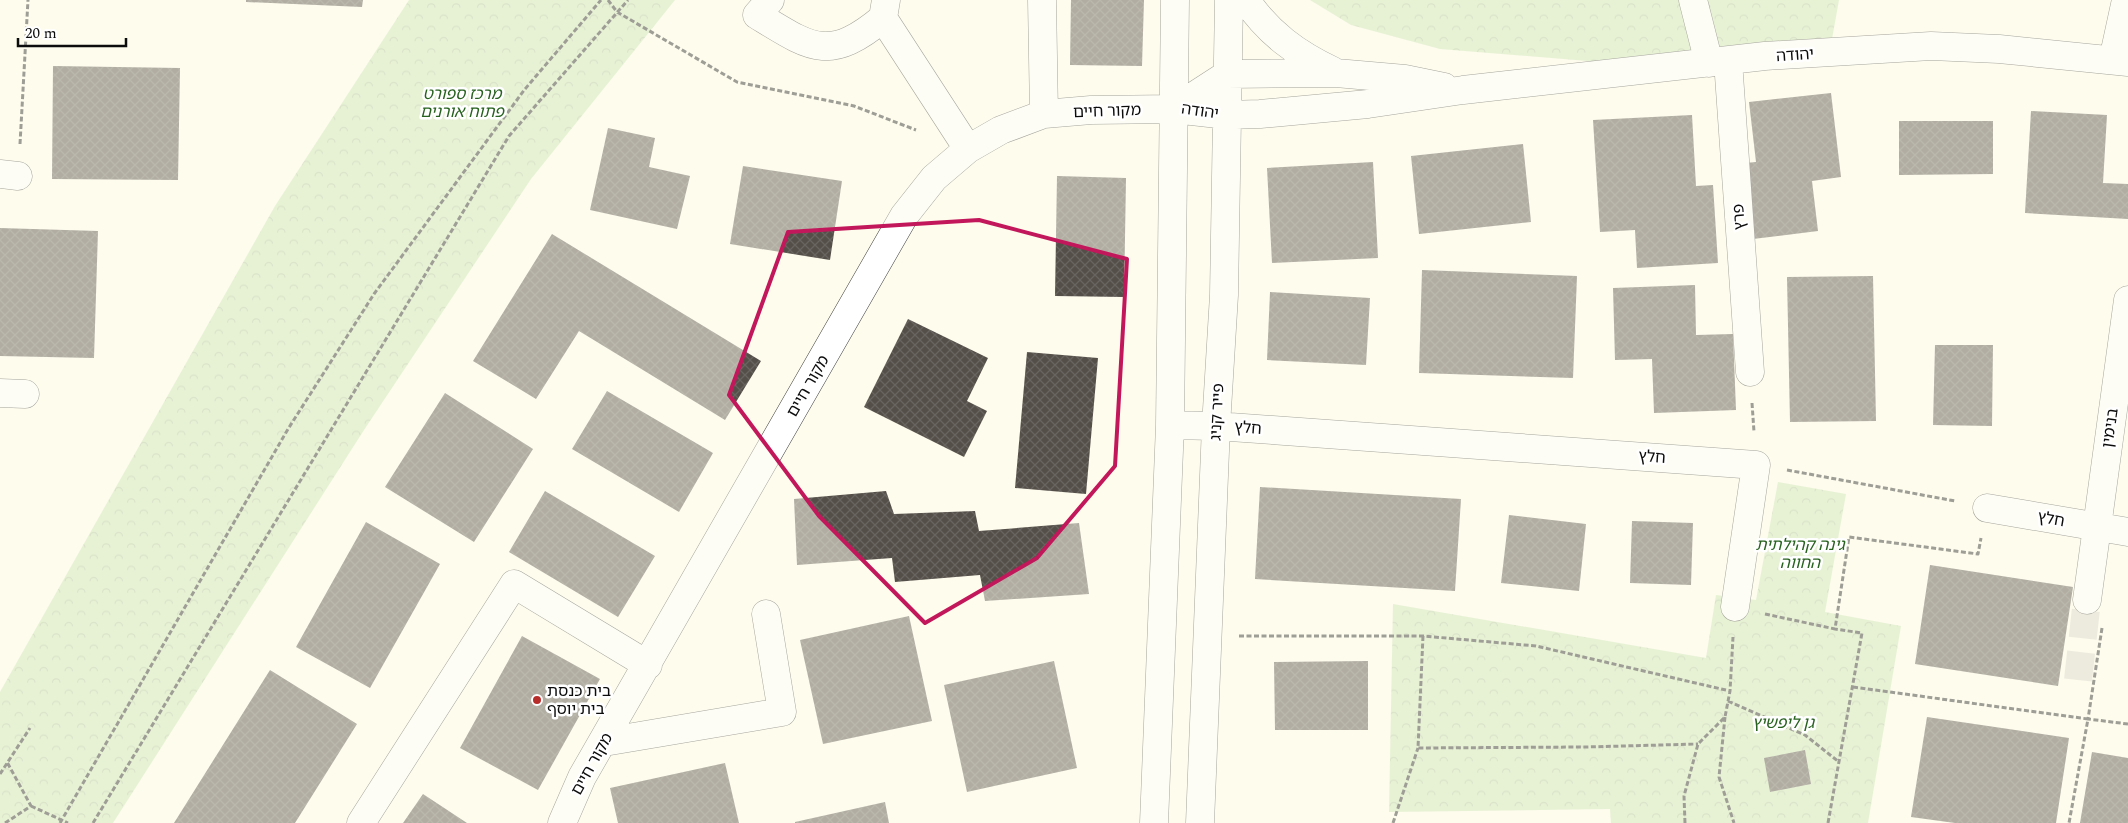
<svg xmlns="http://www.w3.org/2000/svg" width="2128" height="823" font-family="Spectral,'Noto Sans Hebrew',serif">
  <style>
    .park { fill: url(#park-crowns) }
    .building { fill: url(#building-cross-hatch) }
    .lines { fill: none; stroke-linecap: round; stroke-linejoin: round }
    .minor-tunnel { stroke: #dad8cb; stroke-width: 28; stroke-dasharray: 28 14; stroke-linecap: butt }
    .minor-casing { stroke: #3f3f3f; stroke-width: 29 }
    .path { stroke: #2e2e2e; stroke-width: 3; stroke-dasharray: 5 2.5; stroke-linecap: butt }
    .minor { stroke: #fff; stroke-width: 28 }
    .marked { fill: none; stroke: #c2185b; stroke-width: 4; stroke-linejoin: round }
    .poi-dot { fill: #b72d2a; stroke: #fff; stroke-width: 2 }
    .labels { text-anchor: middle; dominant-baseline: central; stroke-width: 5; stroke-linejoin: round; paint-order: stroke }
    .street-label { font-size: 16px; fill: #0c0c0c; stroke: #fff }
    .park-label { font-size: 16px; font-style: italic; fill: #28621f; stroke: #fff }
    .poi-label { font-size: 16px; fill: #0c0c0c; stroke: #fff; text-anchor: start }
  </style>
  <defs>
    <pattern id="park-crowns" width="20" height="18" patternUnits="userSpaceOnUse" patternTransform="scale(1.25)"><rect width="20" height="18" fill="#cde7b8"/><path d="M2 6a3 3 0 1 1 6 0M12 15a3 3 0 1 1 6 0" fill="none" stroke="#afc59d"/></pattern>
    <pattern id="building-cross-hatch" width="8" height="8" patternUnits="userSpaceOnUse" patternTransform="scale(1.25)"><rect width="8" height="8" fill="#554f49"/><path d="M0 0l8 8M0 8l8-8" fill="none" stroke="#68645f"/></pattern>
  </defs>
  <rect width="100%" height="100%" fill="#fefced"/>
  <path class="park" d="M 409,0 L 675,0 L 531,179 L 364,430 L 113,823 L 0,823 L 0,692 L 275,206 Z
    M 1310,0 L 1839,0 L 1832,39 L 1624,64 L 1440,49 L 1351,25 Z
    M 1778,482 L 1846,494 L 1825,612 L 1901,626 L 1868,823 L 1611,823 L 1610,809 L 1389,812 L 1393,604 L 1706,658 L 1716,595 L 1756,600 Z"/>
  <path class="building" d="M 246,0 L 363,0 L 362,7 L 246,2 Z
    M 1071,0 L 1144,0 L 1142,66 L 1070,65 Z
    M 53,66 L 180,68 L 178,180 L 52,179 Z
    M 1831,93 L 1841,177 L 1812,181 L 1818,231 L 1753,239 L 1745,163 L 1756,162 L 1749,102 Z
    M 2031,111 L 2107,115 L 2103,183 L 2128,184 L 2128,219 L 2025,213 Z
    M 1692,115 L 1696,186 L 1713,185 L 1718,263 L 1637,268 L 1635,230 L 1600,232 L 1593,120 Z
    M 1899,121 L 1993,121 L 1993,174 L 1899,175 Z
    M 608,128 L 655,138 L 649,167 L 690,176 L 677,229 L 590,210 Z
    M 1523,144 L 1531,222 L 1419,234 L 1411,156 Z
    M 1373,162 L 1378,258 L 1272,263 L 1267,168 Z
    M 743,166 L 842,181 L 830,260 L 730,244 Z
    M 1057,176 L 1126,178 L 1124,297 L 1055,296 Z
    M 0,228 L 98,231 L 94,358 L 0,356 Z
    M 552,234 L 761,361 L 725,420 L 579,331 L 536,399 L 473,361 Z
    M 1422,270 L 1577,276 L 1573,378 L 1419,373 Z
    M 1873,276 L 1876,421 L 1790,422 L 1787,277 Z
    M 1695,285 L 1696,335 L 1733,334 L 1736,410 L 1654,413 L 1652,359 L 1615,360 L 1613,288 Z
    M 1270,292 L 1370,298 L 1366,365 L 1267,360 Z
    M 908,319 L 988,358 L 967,401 L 987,411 L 964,457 L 864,407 Z
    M 1935,345 L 1993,345 L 1992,426 L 1933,425 Z
    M 1027,352 L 1098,358 L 1086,494 L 1015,488 Z
    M 607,391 L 713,453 L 679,512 L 572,449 Z
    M 445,393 L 533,449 L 474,542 L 385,487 Z
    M 1260,487 L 1461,499 L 1455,591 L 1255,579 Z
    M 545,491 L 655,556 L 618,617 L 509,552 Z
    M 886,491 L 894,514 L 975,511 L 979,531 L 1079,523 L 1089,594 L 985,601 L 980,575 L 895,582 L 892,558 L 797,565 L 794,499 Z
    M 1509,515 L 1586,524 L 1579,591 L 1501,583 Z
    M 1632,521 L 1693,523 L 1691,585 L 1630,583 Z
    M 366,522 L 440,564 L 370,688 L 296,647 Z
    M 1930,565 L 2073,587 L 2058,686 L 1915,664 Z
    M 909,616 L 932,721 L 823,744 L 800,640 Z
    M 522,636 L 600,679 L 538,790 L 460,748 Z
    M 1054,661 L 1077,768 L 967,792 L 944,685 Z
    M 1368,661 L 1368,730 L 1275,730 L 1274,662 Z
    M 270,670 L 357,724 L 295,823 L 174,823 Z
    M 1927,717 L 2069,738 L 2056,823 L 1955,823 L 1911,817 Z
    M 1805,750 L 1811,784 L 1770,792 L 1764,758 Z
    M 2092,752 L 2128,758 L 2128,823 L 2080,823 Z
    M 725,763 L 739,823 L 618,823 L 610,788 Z
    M 423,794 L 467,823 L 403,823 Z
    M 885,802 L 889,823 L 795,823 L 795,822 Z"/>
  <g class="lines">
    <path class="minor-tunnel" d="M 2078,680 L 2087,600"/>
    <g class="minor-casing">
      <path id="minor" d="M 770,0 L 757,15 C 811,48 829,63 883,18 L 886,0
        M 1042,0 L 1044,114
        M 1246,0 C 1268,33 1297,54 1333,71
        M 1693,0 L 1709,63
        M 883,18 L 968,149
        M 2113,60 L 2126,0
        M 1728,61 L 1750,372
        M 1174,109 L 1228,74 L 1336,73 L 1405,79 L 1444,87
        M 0,174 L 18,176
        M 0,393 L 25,394
        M 1170,425 L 1216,426 L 1756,465 L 1735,607
        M 1987,508 L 2128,532
        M 2087,600 L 2128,300
        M 604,742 L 782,712 L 766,614
        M 361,823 L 514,584 L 648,665
        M 562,823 L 582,777 L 904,216 L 934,178 L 968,149 L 1001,130 L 1044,114 L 1091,110 L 1174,109 L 1227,115 L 1260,114 L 1368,104 L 1463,90 L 1765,56 L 1931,46 L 1999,49 L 2128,62
        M 1154,823 L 1170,425 L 1175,0
        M 1200,823 L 1216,426 L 1224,295 L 1229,0"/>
    </g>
    <path class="path" d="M 608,0 L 617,12 L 737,82 L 854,106 L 916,130
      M 20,144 L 28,0
      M 1752,403 L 1754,432
      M 1787,470 L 1955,501
      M 1765,614 L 1835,629 L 1849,537 L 1978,554 L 1981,538
      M 2102,628 L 2088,719 L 2128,724
      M 1239,636 L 1423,636 L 1536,646 L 1730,691
      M 1423,636 L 1418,748 L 1586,747 L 1698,744
      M 1853,687 L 2088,719 L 2069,823
      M 1728,701 L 1805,735 L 1839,762
      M 1725,717 L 1719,777 L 1734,823
      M 0,774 L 30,728
      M 31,806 L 68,823
      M 5,823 L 31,806 L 7,762
      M 60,823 L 288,429 L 374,294 L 525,89 L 601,0
      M 93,823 L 509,136 L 628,0
      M 1393,823 L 1418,748
      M 1685,823 L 1684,796 L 1698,744 L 1725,717 L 1730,691 L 1733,637
      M 1828,823 L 1862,633 L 1835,629"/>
    <use href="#minor" class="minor"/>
  </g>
  <path d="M0 0H2128V823H0ZM 979,220 L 1127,259 L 1115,466 L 1037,558 L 925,623 L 819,516 L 729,395 L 788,232 Z" fill="#fefced" fill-opacity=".55" fill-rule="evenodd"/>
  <path class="marked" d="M 979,220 L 1127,259 L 1115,466 L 1037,558 L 925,623 L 819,516 L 729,395 L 788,232 Z"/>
  <circle class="poi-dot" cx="537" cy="700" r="5"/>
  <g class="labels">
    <g class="street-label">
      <text transform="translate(1795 55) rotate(-4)">יהודה</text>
      <text transform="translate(1107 111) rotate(-2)">מקור חיים</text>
      <text transform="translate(1200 111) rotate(8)">יהודה</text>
      <text transform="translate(1739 217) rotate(-94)">פרץ</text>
      <text transform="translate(808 386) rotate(-60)">מקור חיים</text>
      <text transform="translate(1217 412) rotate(-87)">פייר קניג</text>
      <text transform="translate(1248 428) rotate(4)">חלץ</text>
      <text transform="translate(2110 428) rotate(-82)">בנימין</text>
      <text transform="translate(1652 457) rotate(4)">חלץ</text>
      <text transform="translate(2051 519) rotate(10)">חלץ</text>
      <text transform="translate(592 764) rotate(-61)">מקור חיים</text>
    </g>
    <g class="park-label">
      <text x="462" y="94">מרכז ספורט<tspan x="462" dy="18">פתוח אורנים</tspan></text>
      <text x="1800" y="545">גינה קהילתית<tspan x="1800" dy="18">החווה</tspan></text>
      <text x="1783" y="723">גן ליפשיץ</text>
    </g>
    <g class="poi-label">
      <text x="547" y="691">בית כנסת<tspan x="547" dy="18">בית יוסף</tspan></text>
    </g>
  </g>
  <path d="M18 38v8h108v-8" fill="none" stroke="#0c0c0c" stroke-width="2.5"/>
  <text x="25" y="38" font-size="15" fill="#0c0c0c" stroke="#ffffff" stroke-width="4" paint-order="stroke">20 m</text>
</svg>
